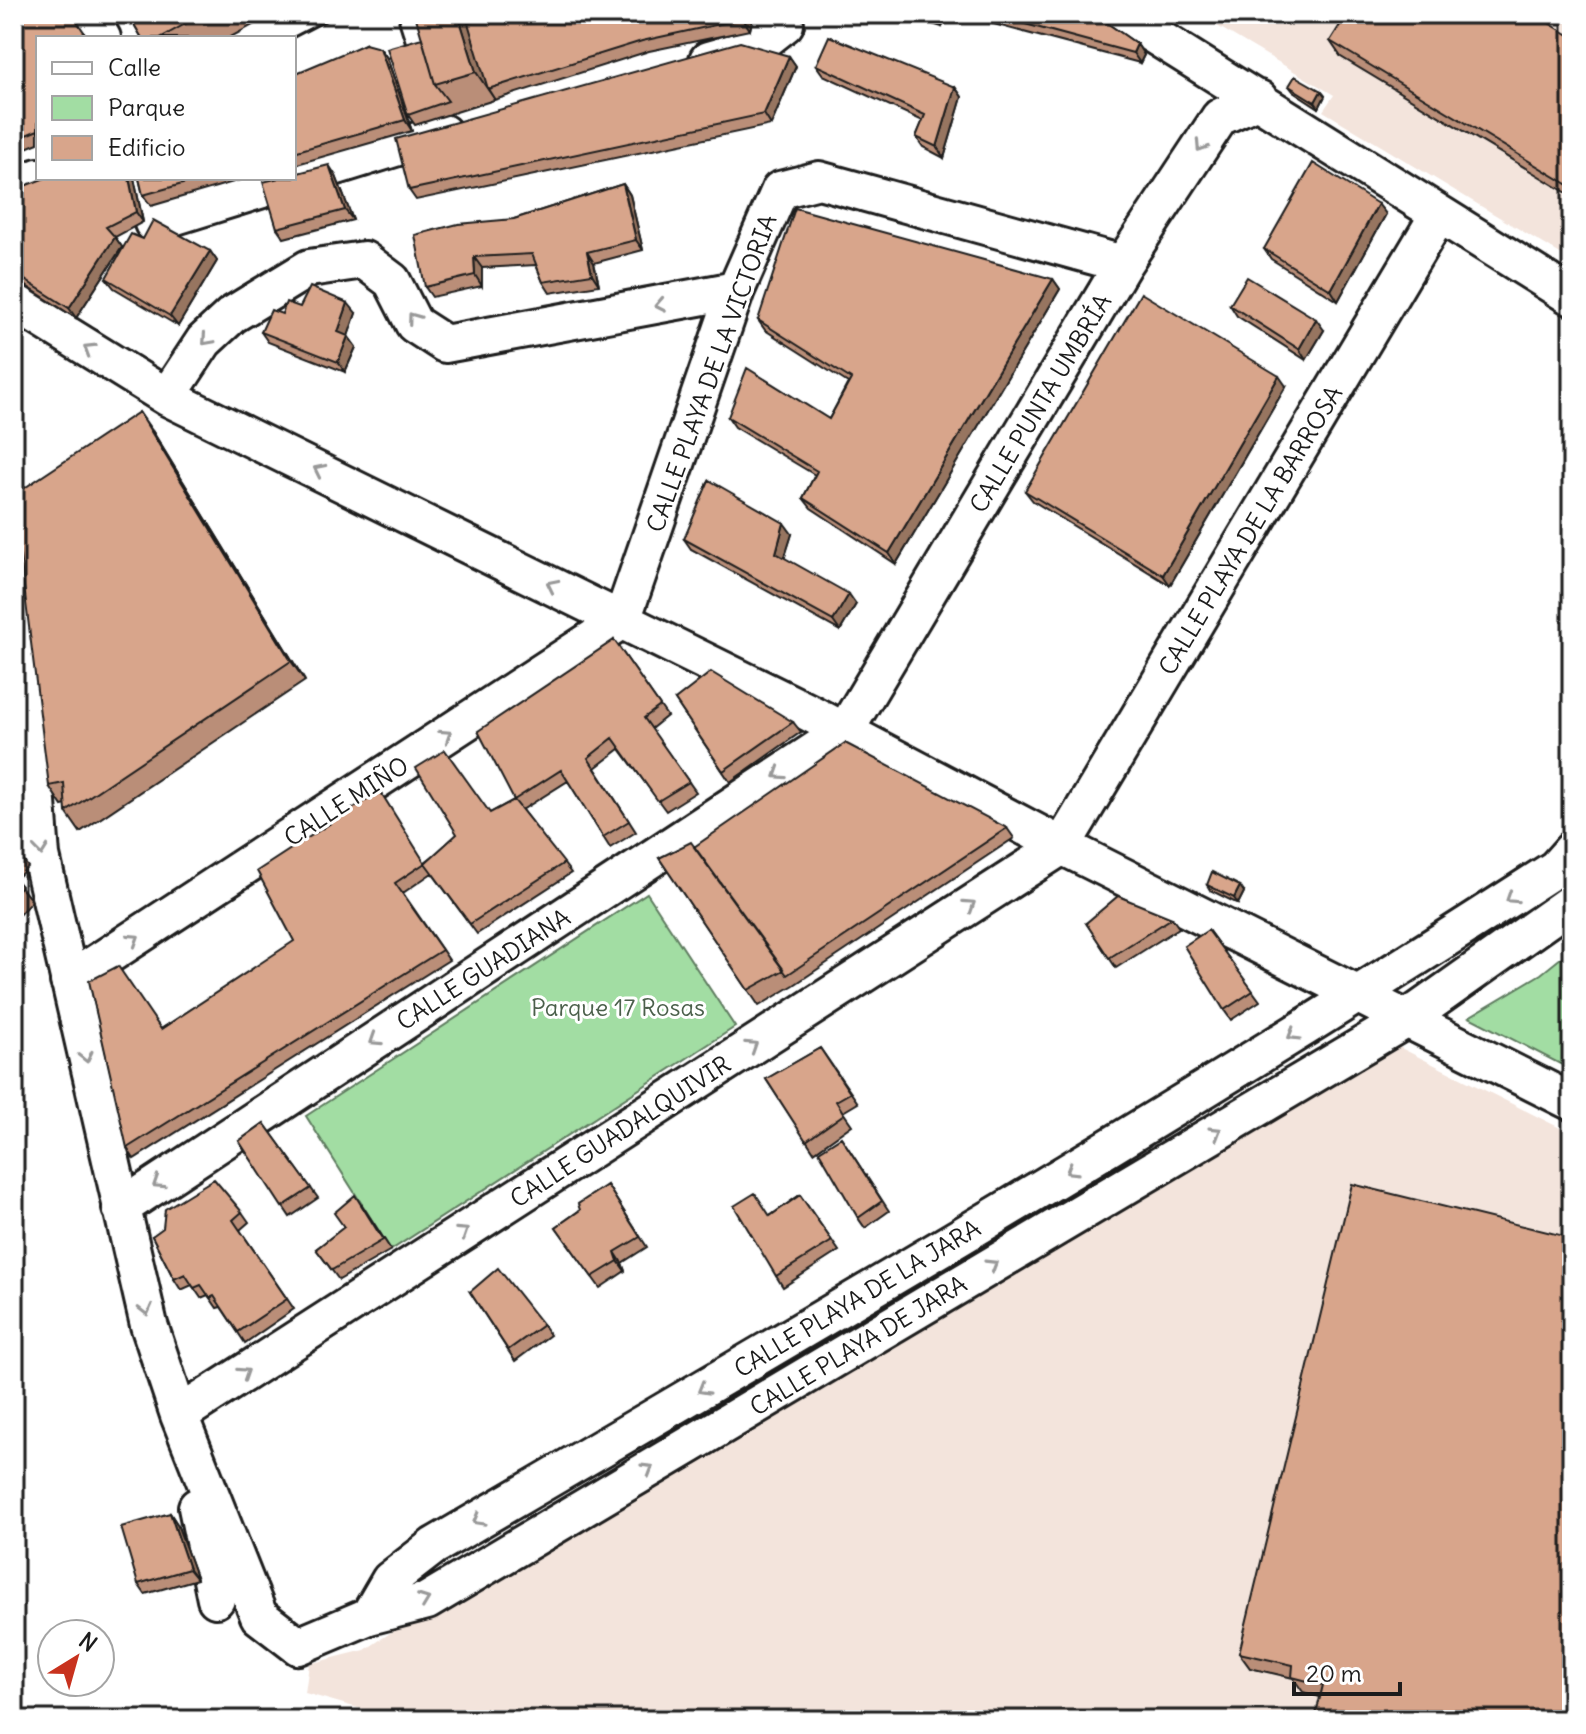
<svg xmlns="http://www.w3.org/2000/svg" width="1586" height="1734" font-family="Delius,sans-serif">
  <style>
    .built { fill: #f3e4dc }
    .green { fill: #a2dda3; stroke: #5f7c60; stroke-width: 2 }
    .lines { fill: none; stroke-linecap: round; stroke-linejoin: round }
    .minor-casing { stroke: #1c1c1c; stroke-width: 42 }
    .minor { stroke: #fff; stroke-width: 36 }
    .wall { fill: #ba8e78; stroke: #1c1c1c; stroke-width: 2 }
    .shaded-wall { fill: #977461; stroke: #1c1c1c; stroke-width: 2 }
    .building { fill: #d8a58b; stroke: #1c1c1c; stroke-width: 2 }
    .oneway { stroke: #999 }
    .labels { text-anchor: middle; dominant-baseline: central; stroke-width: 6; stroke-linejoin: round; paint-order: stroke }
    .street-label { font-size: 24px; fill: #1c1c1c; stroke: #fff }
    .park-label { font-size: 24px; fill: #4b604b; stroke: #fff }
  </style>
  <rect width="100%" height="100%" fill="#fff"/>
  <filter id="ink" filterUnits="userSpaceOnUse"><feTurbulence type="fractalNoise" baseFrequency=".0125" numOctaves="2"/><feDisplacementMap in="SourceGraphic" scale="16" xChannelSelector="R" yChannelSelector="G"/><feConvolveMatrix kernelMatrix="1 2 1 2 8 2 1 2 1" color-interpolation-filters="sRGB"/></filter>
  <g filter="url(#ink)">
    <path class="built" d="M 1197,14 L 1572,14 L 1572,261 L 1323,111 L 1334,95 Z
      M 1389,1042 L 1572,1134 L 1572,1720 L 400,1720 L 305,1693 L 309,1664 L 365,1650 L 408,1621 Z"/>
    <path class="green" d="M 647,893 L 735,1027 L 391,1250 L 306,1116 Z
      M 1572,949 L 1572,1070 L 1469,1017 L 1541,974 Z"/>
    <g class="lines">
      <g class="minor-casing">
        <path id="minor" d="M 87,14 L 102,38
          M 750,14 L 785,24
          M 1120,14 L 1572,297
          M 377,17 L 401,93
          M 294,59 L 381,14
          M 708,60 L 757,46 L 785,24
          M 139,178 L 153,223 L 443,133
          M 14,187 L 38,177
          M 14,302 L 167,397 L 808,712 L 1062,846 L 1572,1102
          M 167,397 L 204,341 L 232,315 L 309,268 L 364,260 L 392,281 L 414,324 L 445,344 L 736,290
          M 14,577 L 32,734 L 41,856 L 149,1325 L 179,1415 L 259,1616 L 298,1646 L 369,1616 L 427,1601 L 1407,1019 L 1572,902
          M 622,620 L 736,290 L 780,190 L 819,180 L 1123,264
          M 69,981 L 622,620
          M 121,1208 L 845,731 L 1123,264 L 1220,117 L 1259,99
          M 179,1415 L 1062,846 L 1439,214
          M 197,1507 L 216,1599
          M 369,1616 L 390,1580 L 434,1546 C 811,1326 1189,1106 1556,868 L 1572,850"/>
      </g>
      <use href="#minor" class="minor"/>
    </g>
    <path class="wall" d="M 14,14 L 38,38 L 38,143 L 14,153 Z
      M 128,14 L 273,14 L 229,38 L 142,38 Z
      M 498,14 L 747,14 L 752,21 L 750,30 L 649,51 L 415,125 L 408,115 L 468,23 Z
      M 900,14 L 949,14 L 942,27 Z
      M 965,14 L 1094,14 L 1137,44 L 1144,55 L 1140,63 L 967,17 Z
      M 1572,37 L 1572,196 L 1341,57 L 1330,41 Z
      M 380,48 L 387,58 L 412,131 L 294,165 L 294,74 Z
      M 789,56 L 796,66 L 771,125 L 416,200 L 409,190 Z
      M 816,65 L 955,87 L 962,97 L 944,158 L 923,147 L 916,137 L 923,121 L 823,75 Z
      M 1289,86 L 1321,91 L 1325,96 L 1319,108 L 1293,91 Z
      M 336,176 L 353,220 L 284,238 L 277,228 Z
      M 134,178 L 143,222 L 115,237 L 122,247 L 76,318 L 14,278 L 14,190 Z
      M 139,178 L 247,178 L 151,206 L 143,195 Z
      M 623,184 L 630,195 L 643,250 L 594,263 L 599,285 L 550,293 L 543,282 L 536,265 L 482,268 L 482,286 L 432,297 L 425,287 L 514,219 Z
      M 1378,204 L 1386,214 L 1338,301 L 1271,259 L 1264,249 Z
      M 143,239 L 210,251 L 217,261 L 178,326 L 114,288 L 106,278 Z
      M 1053,279 L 1060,289 L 896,564 L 811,508 L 803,498 L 815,475 L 735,427 L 728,417 L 829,419 L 848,383 L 765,330 L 758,320 Z
      M 1230,305 L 1324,330 L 1306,360 L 1237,316 Z
      M 300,307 L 356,313 L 348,336 L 356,347 L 345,372 L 268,342 L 261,332 L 282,314 Z
      M 1286,386 L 1170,585 L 1033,501 L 1025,491 Z
      M 153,432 L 305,681 L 80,832 L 66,812 L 66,805 L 62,806 L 49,786 Z
      M 792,534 L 784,558 L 856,604 L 840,631 L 691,549 L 684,539 Z
      M 614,640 L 667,716 L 651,729 L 696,792 L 666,811 L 620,749 L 595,768 L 636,832 L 610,848 L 568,781 L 522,810 L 571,873 L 477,934 L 432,873 L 403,893 L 449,960 L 134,1159 L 127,1148 L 161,1029 L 425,862 L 490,813 L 514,800 Z
      M 675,700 L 793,722 L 801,732 L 730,782 Z
      M 1007,828 L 1014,838 L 794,985 L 759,1006 L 659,858 L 694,847 Z
      M 14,848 L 28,867 L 15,880 L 32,901 L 14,920 Z
      M 1207,885 L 1244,892 L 1238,904 L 1210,890 Z
      M 1172,918 L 1179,928 L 1116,968 L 1086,923 Z
      M 1208,930 L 1260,1001 L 1231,1020 L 1224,1010 Z
      M 820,1048 L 858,1103 L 843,1112 L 852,1125 L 814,1152 L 766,1079 Z
      M 264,1123 L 318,1198 L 290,1217 L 239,1141 Z
      M 841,1137 L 889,1211 L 865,1228 L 858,1218 Z
      M 607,1185 L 647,1247 L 622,1263 L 625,1271 L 600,1288 L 556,1227 L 580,1210 Z
      M 800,1195 L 839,1251 L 783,1287 L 776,1276 L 770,1216 Z
      M 362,1205 L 391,1250 L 339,1280 L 316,1249 L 344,1228 Z
      M 242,1212 L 249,1222 L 240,1230 L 294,1309 L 245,1343 L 221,1307 L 217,1308 L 208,1295 L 201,1298 L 192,1285 L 181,1290 L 174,1279 L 152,1236 Z
      M 1572,1238 L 1320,1697 L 1303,1692 L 1293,1678 L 1250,1668 L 1239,1653 Z
      M 470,1292 L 543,1325 L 550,1335 L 515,1361 Z
      M 170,1513 L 177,1524 L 197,1579 L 145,1594 L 138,1584 Z"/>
    <path class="shaded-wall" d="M 458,14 L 462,14 L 475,34 L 488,89 L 495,100 L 476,72 Z
      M 744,14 L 747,14 L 752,21 L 750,30 L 743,19 Z
      M 936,14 L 949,14 L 942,27 L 935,16 Z
      M 1137,44 L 1144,55 L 1140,63 L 1133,53 Z
      M 380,48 L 387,58 L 412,131 L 405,120 Z
      M 789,56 L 796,66 L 771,125 L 764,114 Z
      M 955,87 L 962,97 L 944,158 L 937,147 Z
      M 1321,91 L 1325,96 L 1319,108 L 1315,102 Z
      M 329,165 L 336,176 L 353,220 L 345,210 Z
      M 129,178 L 134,178 L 143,222 L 136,212 Z
      M 623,184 L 630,195 L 643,250 L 636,240 Z
      M 1378,204 L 1386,214 L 1338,301 L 1331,290 Z
      M 115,237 L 122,247 L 76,318 L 69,308 Z
      M 210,251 L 217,261 L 178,326 L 170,316 Z
      M 587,252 L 594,263 L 599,285 L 592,274 Z
      M 474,257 L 482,268 L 482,286 L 475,275 Z
      M 1053,279 L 1060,289 L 896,564 L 889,553 Z
      M 348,303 L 356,313 L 346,342 L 338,332 Z
      M 1316,319 L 1324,330 L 1306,360 L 1299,349 Z
      M 348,336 L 356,347 L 345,372 L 338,362 Z
      M 1279,376 L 1286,386 L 1170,585 L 1163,575 Z
      M 139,412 L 153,432 L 305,681 L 291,661 Z
      M 784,523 L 792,534 L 783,563 L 776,553 Z
      M 849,594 L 856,604 L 840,631 L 833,621 Z
      M 14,734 L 18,740 L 17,808 L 14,804 Z
      M 1240,886 L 1244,892 L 1238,904 L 1234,898 Z
      M 615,1252 L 622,1263 L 625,1271 L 618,1261 Z
      M 170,1513 L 177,1524 L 197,1579 L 189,1569 Z"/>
    <path class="building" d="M 14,14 L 72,14 L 88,38 L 38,38 L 38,130 L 14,140 Z
      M 128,14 L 203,14 L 160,38 L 142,38 Z
      M 430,14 L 458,14 L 476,72 L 435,84 L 416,18 Z
      M 498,14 L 744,14 L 743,19 L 642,41 L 488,89 L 468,23 Z
      M 988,14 L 1094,14 L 1137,44 L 1133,53 Z
      M 1347,14 L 1534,14 L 1572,37 L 1572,187 L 1330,41 Z
      M 829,36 L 955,87 L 937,147 L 916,137 L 925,115 L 816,65 Z
      M 422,38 L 435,84 L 448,101 L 408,115 L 387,48 Z
      M 740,42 L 789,56 L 764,114 L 409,190 L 396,139 Z
      M 365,44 L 380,48 L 405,120 L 294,152 L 294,74 Z
      M 1295,76 L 1321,91 L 1315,102 L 1289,86 Z
      M 1313,163 L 1378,204 L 1331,290 L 1264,249 Z
      M 329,165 L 345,210 L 277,228 L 263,182 L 279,178 L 294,178 L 294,174 Z
      M 45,178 L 129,178 L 136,212 L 106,227 L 115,237 L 69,308 L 14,273 L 14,190 Z
      M 139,178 L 204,178 L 143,195 Z
      M 623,184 L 636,240 L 587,252 L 592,274 L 543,282 L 532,254 L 474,257 L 475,275 L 425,287 L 415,235 L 458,224 L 514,219 Z
      M 795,208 L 1053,279 L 889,553 L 803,498 L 817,471 L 728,417 L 747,368 L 829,419 L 851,379 L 758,320 Z
      M 153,220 L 210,251 L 170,316 L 106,278 L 131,234 L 143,239 Z
      M 1247,277 L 1316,319 L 1299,349 L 1230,305 Z
      M 310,287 L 348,303 L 338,332 L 348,336 L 338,362 L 261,332 L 271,310 L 282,314 L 286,302 L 300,307 Z
      M 1141,293 L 1279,376 L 1163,575 L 1025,491 Z
      M 139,412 L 291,661 L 66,812 L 64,783 L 49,786 L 14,507 L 14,495 Z
      M 709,480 L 784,523 L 776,553 L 849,594 L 833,621 L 684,539 Z
      M 614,640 L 660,706 L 644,718 L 689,782 L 658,801 L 613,738 L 588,758 L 629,821 L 603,837 L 561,770 L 514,800 L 564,863 L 470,924 L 425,863 L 457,834 L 416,768 L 445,750 L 490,813 L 514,800 L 478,731 Z
      M 711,672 L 793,722 L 723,771 L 675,700 Z
      M 845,743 L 1007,828 L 787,975 L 694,847 Z
      M 380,791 L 425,863 L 395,883 L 442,950 L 127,1148 L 89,981 L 118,966 L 161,1029 L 294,941 L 257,871 Z
      M 691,842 L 784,970 L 748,990 L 659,858 Z
      M 1212,872 L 1240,886 L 1234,898 L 1207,885 Z
      M 14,878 L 21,886 L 14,893 Z
      M 1118,896 L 1172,918 L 1109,958 L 1086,923 Z
      M 1208,930 L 1253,991 L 1224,1010 L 1184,946 Z
      M 820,1048 L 850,1093 L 836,1101 L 844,1114 L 806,1141 L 766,1079 Z
      M 264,1123 L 311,1188 L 282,1207 L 239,1141 Z
      M 841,1137 L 882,1201 L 858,1218 L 819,1151 Z
      M 214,1179 L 242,1212 L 233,1220 L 287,1299 L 238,1332 L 214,1296 L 210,1298 L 201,1285 L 194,1288 L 185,1274 L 174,1279 L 152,1236 L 163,1228 L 165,1209 Z
      M 1352,1184 L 1572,1238 L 1572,1720 L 1323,1720 L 1315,1718 L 1323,1685 L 1292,1677 L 1293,1665 L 1239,1653 Z
      M 607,1185 L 640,1237 L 615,1252 L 618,1261 L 592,1277 L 556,1227 L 580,1210 L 578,1204 Z
      M 755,1193 L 770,1216 L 800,1195 L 832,1241 L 776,1276 L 734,1206 Z
      M 355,1195 L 383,1240 L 332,1270 L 316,1249 L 344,1227 L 334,1213 Z
      M 498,1268 L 543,1325 L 508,1350 L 470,1292 Z
      M 170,1513 L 189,1569 L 138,1584 L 121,1527 Z"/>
    <defs><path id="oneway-chevron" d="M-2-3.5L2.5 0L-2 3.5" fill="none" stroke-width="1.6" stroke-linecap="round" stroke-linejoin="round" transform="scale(2)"/></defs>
    <g class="oneway">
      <use href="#oneway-chevron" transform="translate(1201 146) rotate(123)"/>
      <use href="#oneway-chevron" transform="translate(660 305) rotate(169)"/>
      <use href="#oneway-chevron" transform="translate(413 318) rotate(-126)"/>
      <use href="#oneway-chevron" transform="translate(207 340) rotate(132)"/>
      <use href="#oneway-chevron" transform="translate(89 349) rotate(-148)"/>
      <use href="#oneway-chevron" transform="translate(319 470) rotate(-154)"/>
      <use href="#oneway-chevron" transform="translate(552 585) rotate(-154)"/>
      <use href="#oneway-chevron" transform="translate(446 735) rotate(-33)"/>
      <use href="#oneway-chevron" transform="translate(779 774) rotate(147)"/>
      <use href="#oneway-chevron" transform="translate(41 850) rotate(84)"/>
      <use href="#oneway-chevron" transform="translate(1511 898) rotate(147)"/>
      <use href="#oneway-chevron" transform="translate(970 905) rotate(-33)"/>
      <use href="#oneway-chevron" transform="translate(134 939) rotate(-33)"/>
      <use href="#oneway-chevron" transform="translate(1293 1035) rotate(149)"/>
      <use href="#oneway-chevron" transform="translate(375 1040) rotate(147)"/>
      <use href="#oneway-chevron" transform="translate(752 1046) rotate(-33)"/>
      <use href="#oneway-chevron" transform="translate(86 1057) rotate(77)"/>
      <use href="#oneway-chevron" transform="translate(1216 1132) rotate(-31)"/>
      <use href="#oneway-chevron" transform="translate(1071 1170) rotate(149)"/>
      <use href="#oneway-chevron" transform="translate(158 1183) rotate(147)"/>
      <use href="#oneway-chevron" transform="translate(463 1232) rotate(-33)"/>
      <use href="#oneway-chevron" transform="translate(992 1265) rotate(-31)"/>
      <use href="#oneway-chevron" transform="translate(146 1310) rotate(76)"/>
      <use href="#oneway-chevron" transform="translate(244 1373) rotate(-33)"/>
      <use href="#oneway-chevron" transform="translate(703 1389) rotate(150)"/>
      <use href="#oneway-chevron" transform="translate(648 1469) rotate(-31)"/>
      <use href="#oneway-chevron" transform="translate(478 1520) rotate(150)"/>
      <use href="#oneway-chevron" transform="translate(424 1600) rotate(-21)"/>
    </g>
  </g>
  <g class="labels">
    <g class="street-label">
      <text transform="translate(711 373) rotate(-70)">CALLE PLAYA DE LA VICTORIA</text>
      <text transform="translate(1040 403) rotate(-59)">CALLE PUNTA UMBRÍA</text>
      <text transform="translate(1250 530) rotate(-59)">CALLE PLAYA DE LA BARROSA</text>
      <text transform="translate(346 801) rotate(-33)">CALLE MIÑO</text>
      <text transform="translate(483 969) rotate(-33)">CALLE GUADIANA</text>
      <text transform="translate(620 1131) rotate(-33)">CALLE GUADALQUIVIR</text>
      <text transform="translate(857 1298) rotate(-31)">CALLE PLAYA DE LA JARA</text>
      <text transform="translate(858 1345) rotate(-31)">CALLE PLAYA DE JARA</text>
    </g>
    <g class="park-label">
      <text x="618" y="1007">Parque 17 Rosas</text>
    </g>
  </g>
  <rect width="1586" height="1734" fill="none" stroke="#fff" stroke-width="48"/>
  <rect x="24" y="24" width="1538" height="1686" fill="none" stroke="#1c1c1c" stroke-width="3" filter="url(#ink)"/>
  <rect x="36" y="36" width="260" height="144" fill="#ffffff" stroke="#a4a4a4" stroke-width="2"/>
  <rect x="52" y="62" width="40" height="12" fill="#ffffff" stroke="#a4a4a4" stroke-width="2"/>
  <text x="108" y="76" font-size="24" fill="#1c1c1c">Calle</text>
  <rect x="52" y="96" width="40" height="24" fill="#a2dda3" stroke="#a4a4a4" stroke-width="2"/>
  <text x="108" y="116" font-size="24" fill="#1c1c1c">Parque</text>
  <rect x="52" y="136" width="40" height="24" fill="#d8a58b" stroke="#a4a4a4" stroke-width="2"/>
  <text x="108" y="156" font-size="24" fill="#1c1c1c">Edificio</text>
  <g transform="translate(76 1658) rotate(37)"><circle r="38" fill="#ffffff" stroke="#a4a4a4" stroke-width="2"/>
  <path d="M0-6L14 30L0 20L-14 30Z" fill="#c8321e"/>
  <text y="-12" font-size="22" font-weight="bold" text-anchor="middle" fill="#1c1c1c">N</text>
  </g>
  <path d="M1294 1682v12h106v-12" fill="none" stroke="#1c1c1c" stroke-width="4"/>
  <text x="1306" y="1682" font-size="24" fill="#1c1c1c" stroke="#ffffff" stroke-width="6" paint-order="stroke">20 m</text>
</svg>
